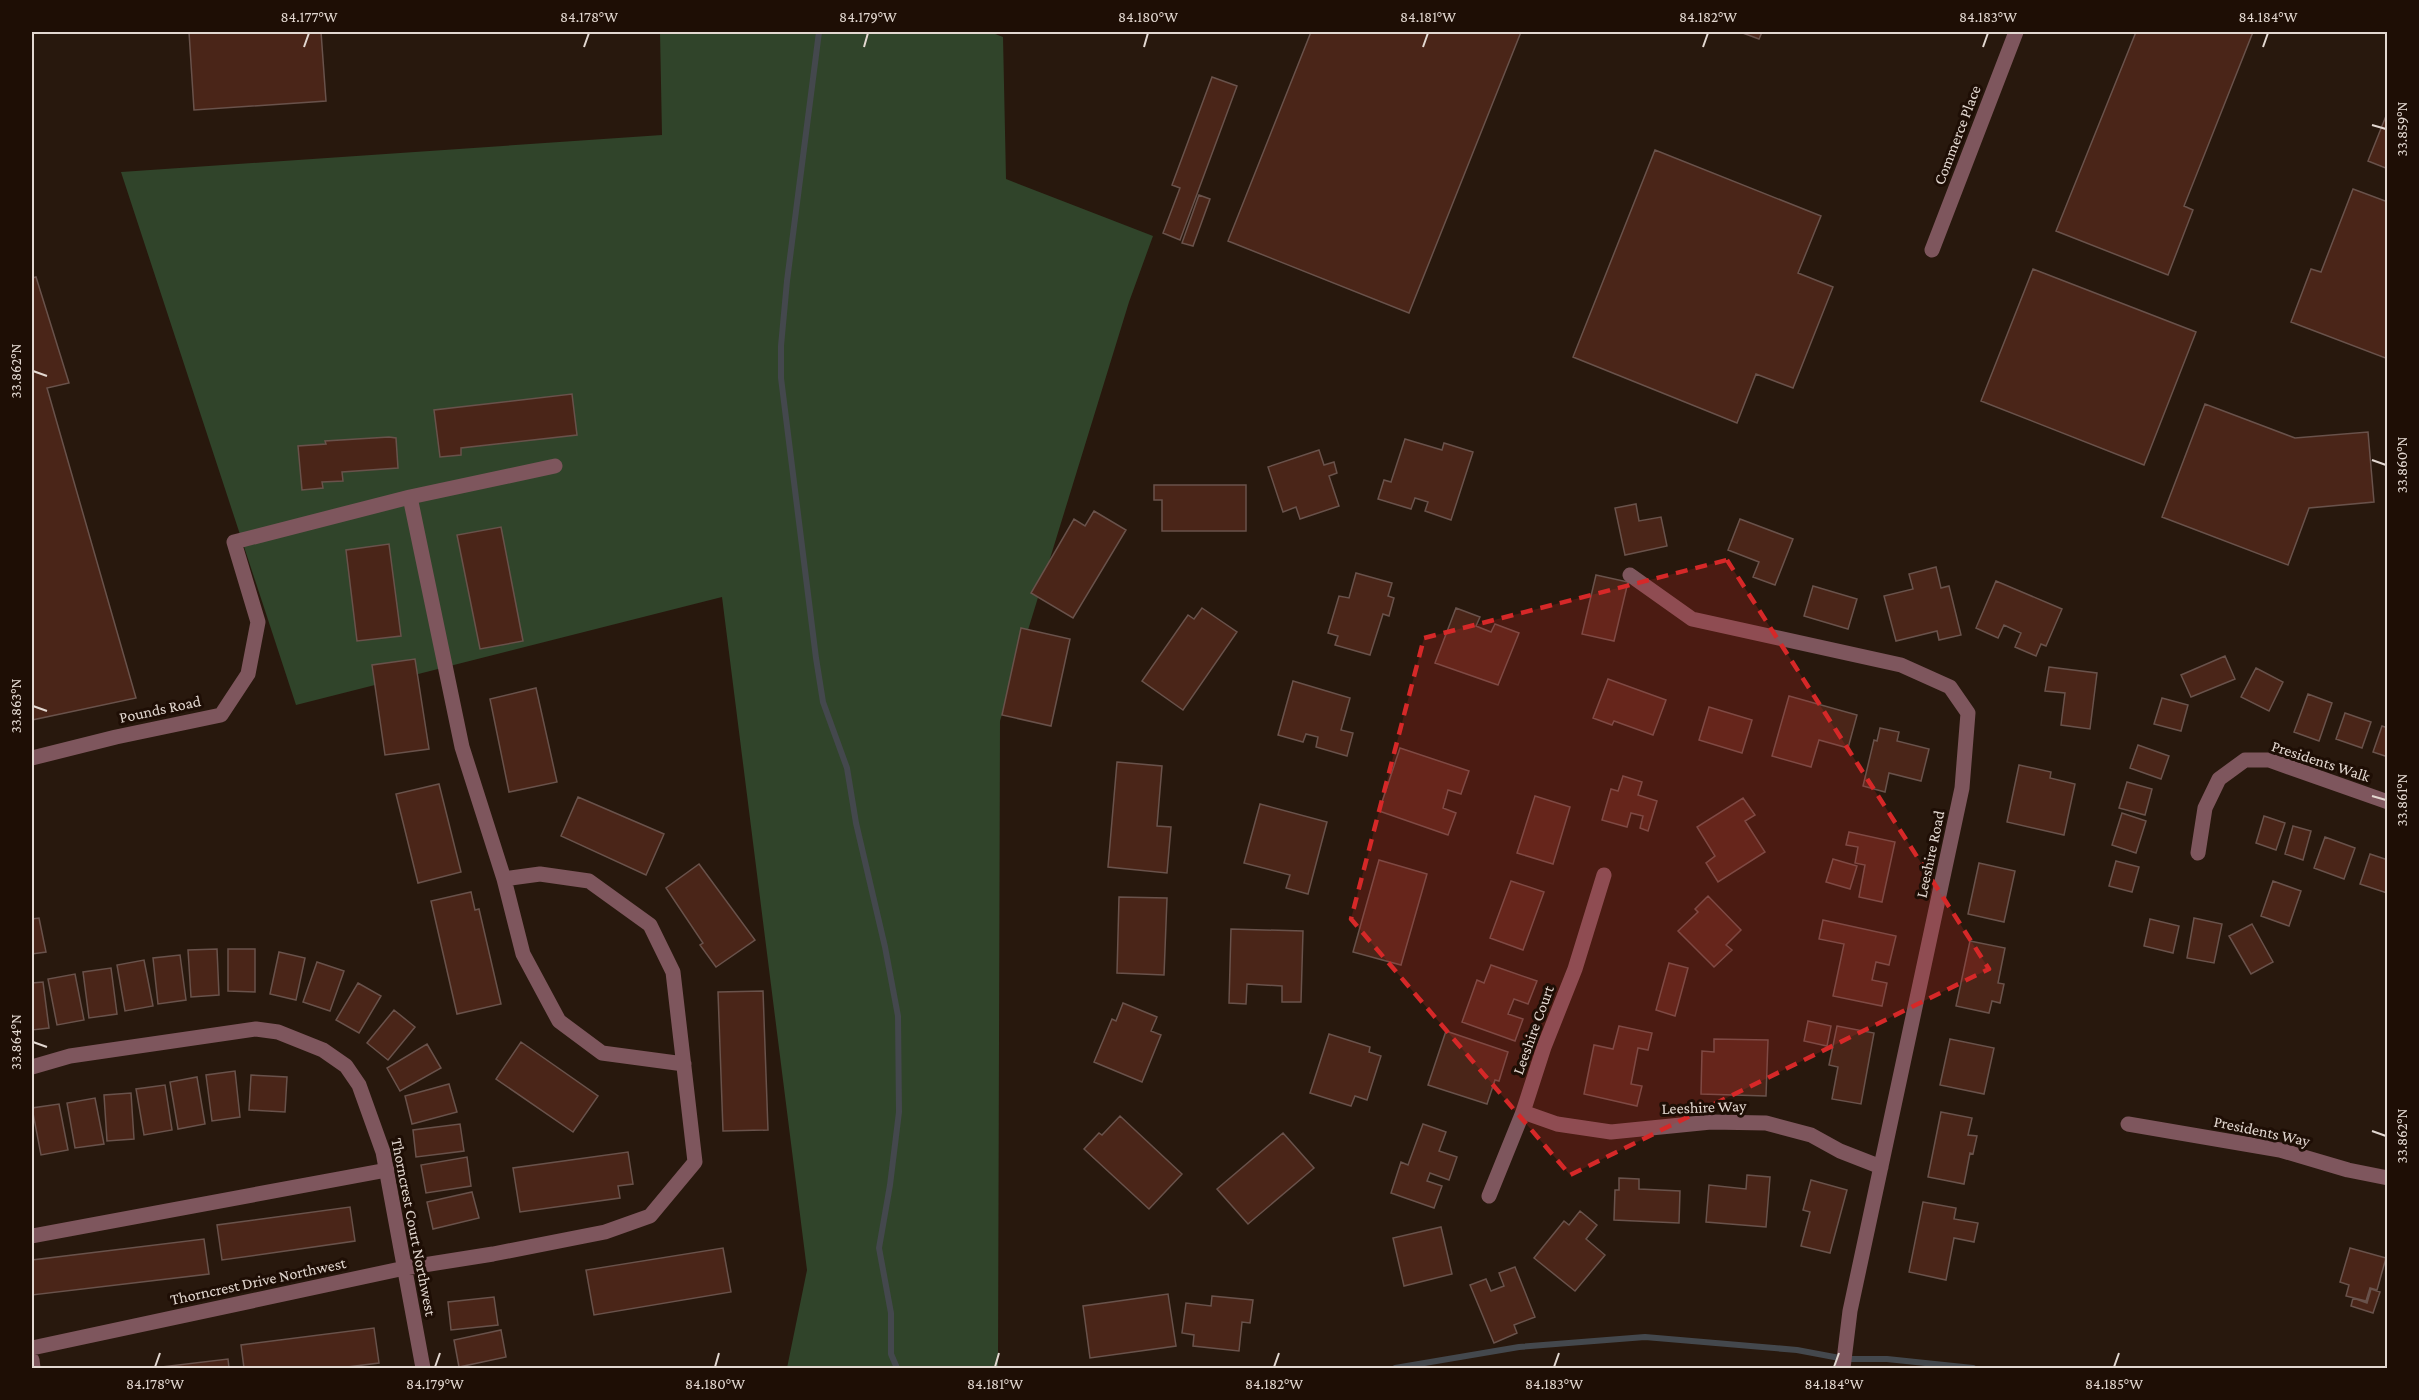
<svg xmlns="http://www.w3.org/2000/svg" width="2419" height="1400" font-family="'Crimson Pro',serif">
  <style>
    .green { fill: #30442a }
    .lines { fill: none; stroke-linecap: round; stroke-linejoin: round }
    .stream { stroke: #44484d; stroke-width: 6 }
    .building { fill: #4a2518; stroke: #69524b; stroke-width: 1.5 }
    .minor { stroke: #7e565d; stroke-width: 15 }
    .marked { fill: #d62828; fill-opacity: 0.2; stroke: #d62828; stroke-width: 4.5; stroke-dasharray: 12 8; stroke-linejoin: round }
    .ticks { fill: none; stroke: #e3d8d1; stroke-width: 2 }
    .labels { text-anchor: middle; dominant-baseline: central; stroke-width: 6; stroke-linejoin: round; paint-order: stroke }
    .street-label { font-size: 16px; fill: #e3d8d1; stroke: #1e0e05 }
    .neatline { fill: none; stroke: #e3d8d1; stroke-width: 2 }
    .ticks-label { font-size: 15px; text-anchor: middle; fill: #e3d8d1 }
  </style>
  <rect width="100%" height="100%" fill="#28180d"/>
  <path class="green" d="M 660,32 L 990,32 L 1003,37 L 1006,179 L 1153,236 L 1129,302 L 1000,721 L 998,1368 L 787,1368 L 807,1270 L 722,597 L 296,705 L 121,172 L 662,135 Z"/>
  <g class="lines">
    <path class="stream" d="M 819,32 L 787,281 L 781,346 L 781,378 L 816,658 L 823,702 L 847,768 L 856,823 L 885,947 L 898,1016 L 899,1112 L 890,1185 L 879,1248 L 891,1313 L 891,1354 L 897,1368
      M 1395,1368 L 1519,1347 L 1645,1337 L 1797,1350 L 1845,1359 L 1887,1359 L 1973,1368"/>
  </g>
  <path class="building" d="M 189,32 L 321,32 L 326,101 L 194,110 Z
    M 1311,32 L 1521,32 L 1409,313 L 1228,241 Z
    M 1740,32 L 1762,32 L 1759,39 Z
    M 2136,32 L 2253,32 L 2184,206 L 2193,210 L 2168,275 L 2056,231 Z
    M 1212,77 L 1237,86 L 1180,240 L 1163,233 L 1180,188 L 1172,185 Z
    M 2388,111 L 2388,169 L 2368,161 Z
    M 1655,150 L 1821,216 L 1798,273 L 1833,287 L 1793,388 L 1756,374 L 1737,423 L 1573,357 Z
    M 2353,189 L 2388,202 L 2388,359 L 2291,322 L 2311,269 L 2321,272 Z
    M 1199,195 L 1210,199 L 1193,246 L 1182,243 Z
    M 2033,269 L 2196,332 L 2144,465 L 1981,401 Z
    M 36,277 L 69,383 L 47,388 L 136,698 L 32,720 L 32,278 Z
    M 572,394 L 577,435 L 461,448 L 461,455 L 440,457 L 434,410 Z
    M 2205,404 L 2295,438 L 2368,432 L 2374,502 L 2309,508 L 2288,565 L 2162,517 Z
    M 389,437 L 396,438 L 398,468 L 342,472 L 343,481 L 322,482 L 323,488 L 302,490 L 298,446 L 326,444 L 325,441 Z
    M 1405,439 L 1442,450 L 1444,443 L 1473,452 L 1451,520 L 1425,511 L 1428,502 L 1415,498 L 1411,509 L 1378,499 L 1384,480 L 1391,482 Z
    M 1319,450 L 1324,465 L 1334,462 L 1337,473 L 1329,476 L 1339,506 L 1300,519 L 1296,507 L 1283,512 L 1268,467 Z
    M 1154,485 L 1246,485 L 1246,531 L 1162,531 L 1162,500 L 1154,500 Z
    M 1636,504 L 1639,521 L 1661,517 L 1667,546 L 1625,555 L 1615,508 Z
    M 1094,511 L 1126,530 L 1073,618 L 1031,593 L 1074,519 L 1085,526 Z
    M 1740,519 L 1793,539 L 1775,585 L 1753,577 L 1759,562 L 1728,550 Z
    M 501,527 L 523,641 L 480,649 L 457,535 Z
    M 389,544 L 401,636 L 357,641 L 346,550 Z
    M 1936,567 L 1941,588 L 1949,586 L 1961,635 L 1939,640 L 1937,631 L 1896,641 L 1884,596 L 1913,589 L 1909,574 Z
    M 1356,573 L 1392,583 L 1388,596 L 1394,598 L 1389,616 L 1383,614 L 1370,655 L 1335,645 L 1338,636 L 1328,633 L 1339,596 L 1349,598 Z
    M 1596,575 L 1628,582 L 1614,641 L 1582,634 Z
    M 1996,581 L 2062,609 L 2046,646 L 2041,644 L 2036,656 L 2015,647 L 2021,633 L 2004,625 L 1998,638 L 1976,628 Z
    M 1813,586 L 1857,599 L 1848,629 L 1804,616 Z
    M 1202,608 L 1237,632 L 1183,710 L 1142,681 L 1188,615 L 1194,619 Z
    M 1456,608 L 1480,617 L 1476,626 L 1491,632 L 1495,624 L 1519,633 L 1498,685 L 1435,663 Z
    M 1021,628 L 1070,639 L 1051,726 L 1002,715 Z
    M 2225,656 L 2235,679 L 2191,697 L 2181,675 Z
    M 415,659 L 429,749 L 385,755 L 372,665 Z
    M 2049,667 L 2097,673 L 2090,729 L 2061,725 L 2065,693 L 2045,691 Z
    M 2256,668 L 2283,682 L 2269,711 L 2241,697 Z
    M 1608,679 L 1666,700 L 1653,735 L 1614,721 L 1612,725 L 1593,718 Z
    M 1293,681 L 1350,698 L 1341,730 L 1353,733 L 1347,756 L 1316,747 L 1318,737 L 1306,734 L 1303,742 L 1278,735 Z
    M 536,688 L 557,782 L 509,792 L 490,699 Z
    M 2308,694 L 2332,703 L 2319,741 L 2294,732 Z
    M 1789,696 L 1857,715 L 1848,748 L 1819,740 L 1811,767 L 1772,756 Z
    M 2162,698 L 2188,705 L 2181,731 L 2154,724 Z
    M 1709,707 L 1752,720 L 1742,753 L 1699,740 Z
    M 2345,713 L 2371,722 L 2362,748 L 2336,739 Z
    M 2382,726 L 2388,728 L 2388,757 L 2373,752 Z
    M 1880,728 L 1899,732 L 1897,741 L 1929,749 L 1921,781 L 1889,773 L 1885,792 L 1863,786 L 1874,740 L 1877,741 Z
    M 2138,745 L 2169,756 L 2161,779 L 2130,768 Z
    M 1400,748 L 1469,771 L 1461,794 L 1448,790 L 1443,808 L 1456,813 L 1448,835 L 1379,811 Z
    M 1117,762 L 1162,766 L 1157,826 L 1171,827 L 1167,873 L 1108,867 Z
    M 2019,765 L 2051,772 L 2050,778 L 2075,784 L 2064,835 L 2007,822 Z
    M 1623,776 L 1642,782 L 1638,795 L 1657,801 L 1648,831 L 1640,828 L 1643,816 L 1631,813 L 1627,827 L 1602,820 L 1611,789 L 1618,791 Z
    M 2127,782 L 2152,789 L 2145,815 L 2119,808 Z
    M 439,784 L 461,872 L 418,883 L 396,794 Z
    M 1535,796 L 1570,807 L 1553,864 L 1517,853 Z
    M 578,797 L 664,834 L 646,875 L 561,836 Z
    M 1743,798 L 1755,815 L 1745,821 L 1765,852 L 1718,882 L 1706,863 L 1715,856 L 1697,827 Z
    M 1260,804 L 1327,822 L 1308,894 L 1286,888 L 1290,875 L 1244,863 Z
    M 2122,813 L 2146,821 L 2136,853 L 2112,845 Z
    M 2264,816 L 2285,823 L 2276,850 L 2256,843 Z
    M 2293,826 L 2311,831 L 2303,860 L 2285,854 Z
    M 1849,832 L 1895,842 L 1882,902 L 1859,897 L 1865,865 L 1855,863 L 1858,847 L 1846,845 Z
    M 2325,837 L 2355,848 L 2344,879 L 2314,868 Z
    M 2370,854 L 2388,860 L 2387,893 L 2360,884 Z
    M 1833,859 L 1857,866 L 1850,889 L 1826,882 Z
    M 1379,860 L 1427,874 L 1401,965 L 1353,952 Z
    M 2116,861 L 2139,867 L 2132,892 L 2109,886 Z
    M 1979,863 L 2015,871 L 2004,922 L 1968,914 Z
    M 699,864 L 755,940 L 716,967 L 700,945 L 703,943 L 666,888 Z
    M 1511,881 L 1544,892 L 1523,950 L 1490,938 Z
    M 2273,881 L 2301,891 L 2289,926 L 2261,916 Z
    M 471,892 L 475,910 L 479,909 L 501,1004 L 457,1014 L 431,901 Z
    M 1708,896 L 1741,930 L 1726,945 L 1732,950 L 1714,967 L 1678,931 L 1698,912 L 1695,909 Z
    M 1119,897 L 1167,898 L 1164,975 L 1117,973 Z
    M 39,918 L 46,952 L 32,954 L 32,919 Z
    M 2194,918 L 2222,924 L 2214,963 L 2187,958 Z
    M 2150,919 L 2179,926 L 2173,953 L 2144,946 Z
    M 1823,920 L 1896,936 L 1889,965 L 1876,962 L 1872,980 L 1887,983 L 1882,1006 L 1833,996 L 1844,944 L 1819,939 Z
    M 2252,924 L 2273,962 L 2251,974 L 2229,936 Z
    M 1231,929 L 1303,931 L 1301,1002 L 1282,1002 L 1282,986 L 1247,984 L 1246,1004 L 1229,1003 Z
    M 1970,941 L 2005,948 L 1998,983 L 2004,984 L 2000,1003 L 1992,1001 L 1989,1013 L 1956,1006 Z
    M 217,949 L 219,995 L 191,997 L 188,950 Z
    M 228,949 L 255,949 L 255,992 L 228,991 Z
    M 279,952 L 305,958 L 296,1000 L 270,994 Z
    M 180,955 L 186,1000 L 158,1004 L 153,958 Z
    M 144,960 L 153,1006 L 125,1011 L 117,965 Z
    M 317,962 L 344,971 L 330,1011 L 303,1002 Z
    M 1669,963 L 1688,968 L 1675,1016 L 1656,1010 Z
    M 1491,965 L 1537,981 L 1528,1004 L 1514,999 L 1508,1014 L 1523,1019 L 1515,1041 L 1462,1022 L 1477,980 L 1484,983 Z
    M 111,968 L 117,1014 L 89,1018 L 83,972 Z
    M 75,974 L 84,1020 L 57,1025 L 48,979 Z
    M 43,982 L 49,1028 L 32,1030 L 32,983 Z
    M 358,983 L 381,996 L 359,1033 L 336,1020 Z
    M 763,991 L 768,1130 L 723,1131 L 718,992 Z
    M 1123,1003 L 1157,1017 L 1151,1031 L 1161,1035 L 1142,1082 L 1094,1062 L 1112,1019 L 1116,1021 Z
    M 394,1010 L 415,1027 L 388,1060 L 367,1043 Z
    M 1808,1021 L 1831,1026 L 1827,1046 L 1804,1041 Z
    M 1619,1026 L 1652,1033 L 1648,1050 L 1638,1048 L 1631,1084 L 1642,1086 L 1637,1106 L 1584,1094 L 1594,1045 L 1613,1049 Z
    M 1837,1026 L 1874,1033 L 1861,1104 L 1832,1099 L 1838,1067 L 1829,1065 Z
    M 1446,1031 L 1508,1052 L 1499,1081 L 1495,1080 L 1487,1104 L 1428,1085 Z
    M 1329,1034 L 1370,1047 L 1369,1052 L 1381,1056 L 1367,1100 L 1355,1096 L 1351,1106 L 1310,1093 Z
    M 1714,1039 L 1768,1040 L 1766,1096 L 1701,1094 L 1702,1051 L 1714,1052 Z
    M 1950,1039 L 1994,1048 L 1984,1094 L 1940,1085 Z
    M 521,1042 L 598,1096 L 573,1132 L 496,1079 Z
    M 427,1044 L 441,1068 L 400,1091 L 387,1068 Z
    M 235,1071 L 240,1117 L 212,1121 L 206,1075 Z
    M 251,1075 L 287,1077 L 285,1112 L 249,1110 Z
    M 197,1077 L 205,1124 L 178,1129 L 170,1082 Z
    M 449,1084 L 457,1112 L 412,1124 L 405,1096 Z
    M 165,1085 L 172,1130 L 144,1135 L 136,1089 Z
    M 131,1093 L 134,1139 L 107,1141 L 104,1095 Z
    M 95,1098 L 104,1144 L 75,1148 L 67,1103 Z
    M 59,1104 L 68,1150 L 41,1155 L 32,1108 Z
    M 1941,1112 L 1972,1118 L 1968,1135 L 1977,1136 L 1973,1154 L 1970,1153 L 1964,1184 L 1928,1177 Z
    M 1120,1116 L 1182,1174 L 1149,1209 L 1084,1149 L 1099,1133 L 1102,1135 Z
    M 460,1124 L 464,1151 L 416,1157 L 413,1130 Z
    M 1423,1124 L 1446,1132 L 1439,1151 L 1457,1157 L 1449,1180 L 1430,1173 L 1427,1181 L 1442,1186 L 1434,1208 L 1391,1193 L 1401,1162 L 1408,1165 Z
    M 1283,1133 L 1314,1168 L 1248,1224 L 1217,1189 Z
    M 628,1152 L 633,1184 L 618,1186 L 620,1198 L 520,1212 L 513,1168 Z
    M 467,1157 L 471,1186 L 426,1193 L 421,1165 Z
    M 1747,1175 L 1770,1177 L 1766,1227 L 1706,1222 L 1709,1185 L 1746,1189 Z
    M 1619,1178 L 1639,1179 L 1639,1189 L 1680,1191 L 1679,1223 L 1614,1220 L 1615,1190 L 1619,1190 Z
    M 1811,1180 L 1847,1190 L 1830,1253 L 1801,1246 L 1810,1212 L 1803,1210 Z
    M 472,1192 L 479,1218 L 433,1229 L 427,1202 Z
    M 1923,1202 L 1956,1208 L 1954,1219 L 1978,1223 L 1974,1242 L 1954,1238 L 1946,1280 L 1909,1272 Z
    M 350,1207 L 355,1241 L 222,1260 L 217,1225 Z
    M 1580,1211 L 1597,1225 L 1586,1239 L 1605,1255 L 1575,1291 L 1534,1258 L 1564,1221 L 1569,1225 Z
    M 1441,1227 L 1452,1274 L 1404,1286 L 1393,1238 Z
    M 204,1239 L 209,1274 L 32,1295 L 32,1260 Z
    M 723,1248 L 731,1292 L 594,1315 L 586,1270 Z
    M 2350,1248 L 2386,1258 L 2377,1290 L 2370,1288 L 2366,1301 L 2346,1296 L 2349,1285 L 2340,1282 Z
    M 1515,1267 L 1535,1317 L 1514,1325 L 1517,1333 L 1494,1343 L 1470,1285 L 1486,1279 L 1491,1291 L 1504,1286 L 1499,1273 Z
    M 2371,1289 L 2380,1292 L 2373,1313 L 2351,1306 L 2353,1298 L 2367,1303 Z
    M 1168,1294 L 1176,1346 L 1090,1358 L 1083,1306 Z
    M 1212,1296 L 1253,1300 L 1250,1323 L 1242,1322 L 1239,1351 L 1193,1346 L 1194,1335 L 1182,1333 L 1186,1303 L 1211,1306 Z
    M 494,1297 L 498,1325 L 451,1330 L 448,1302 Z
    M 374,1328 L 379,1363 L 339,1368 L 244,1368 L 241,1345 Z
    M 501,1330 L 506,1357 L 459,1367 L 454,1340 Z
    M 228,1359 L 229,1368 L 153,1368 Z"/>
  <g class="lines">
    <path class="minor" d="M 1932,250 L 2016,32
      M 410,497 L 462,747 L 504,879 L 523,954 L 559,1021 L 602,1053 L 684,1064
      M 1630,575 L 1692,619 L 1901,665 L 1950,687 L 1968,713 L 1962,788 L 1850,1311 L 1843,1368
      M 32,758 L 116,737 L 221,715 L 248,674 L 258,622 L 234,542 L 410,497 L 555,466
      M 2198,853 L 2205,808 L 2219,779 L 2245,760 L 2269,760 L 2388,802
      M 32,1067 L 70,1056 L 256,1029 L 278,1032 L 323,1050 L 346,1066 L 359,1085 L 383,1152 L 423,1368
      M 1523,1112 L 1557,1124 L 1611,1132 L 1711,1122 L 1766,1123 L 1811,1135 L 1840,1151 L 1881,1167
      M 2128,1124 L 2280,1150 L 2348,1170 L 2388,1178
      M 1489,1196 L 1523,1112 L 1544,1047 L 1575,969 L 1604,875
      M 32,1236 L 387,1170
      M 32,1348 L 405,1268 L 493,1254 L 605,1232 L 650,1216 L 695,1162 L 673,972 L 650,925 L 589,881 L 540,874 L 504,879
      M 32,1360 L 33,1368"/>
  </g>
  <path class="marked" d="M 1727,560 L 1989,969 L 1570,1175 L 1351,919 L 1424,638 Z"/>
  <path class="ticks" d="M 304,47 L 309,33M 584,47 L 589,33M 864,47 L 868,33M 1144,47 L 1148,33M 1423,47 L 1428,33M 1703,47 L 1708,33M 1983,47 L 1988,33M 2263,47 L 2268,33M 2372,125 L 2386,129M 33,371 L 47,376M 2372,460 L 2386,465M 33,706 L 47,711M 2372,796 L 2386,800M 33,1042 L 47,1047M 2372,1131 L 2386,1136M 155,1367 L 160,1353M 435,1367 L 440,1353M 715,1367 L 719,1353M 995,1367 L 999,1353M 1274,1367 L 1279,1353M 1554,1367 L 1559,1353M 1834,1367 L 1839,1353M 2114,1367 L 2119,1353"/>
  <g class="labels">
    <g class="street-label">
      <text transform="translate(1957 135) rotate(-69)">Commerce Place</text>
      <text transform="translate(160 709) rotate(-12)">Pounds Road</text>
      <text transform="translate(2321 761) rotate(18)">Presidents Walk</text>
      <text transform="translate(1930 854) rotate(-78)">Leeshire Road</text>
      <text transform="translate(1533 1030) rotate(-70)">Leeshire Court</text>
      <text transform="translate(1704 1107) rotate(-2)">Leeshire Way</text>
      <text transform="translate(2262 1131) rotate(12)">Presidents Way</text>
      <text transform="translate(414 1227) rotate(79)">Thorncrest Court Northwest</text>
      <text transform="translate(258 1281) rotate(-12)">Thorncrest Drive Northwest</text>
    </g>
  </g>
  <rect width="2419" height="1400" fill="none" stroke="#1e0e05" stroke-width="66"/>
  <rect x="33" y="33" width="2353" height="1334" class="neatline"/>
  <g class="ticks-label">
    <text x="309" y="22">84.177°W</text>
    <text x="589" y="22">84.178°W</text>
    <text x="868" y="22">84.179°W</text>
    <text x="1148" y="22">84.180°W</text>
    <text x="1428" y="22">84.181°W</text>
    <text x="1708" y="22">84.182°W</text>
    <text x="1988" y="22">84.183°W</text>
    <text x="2268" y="22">84.184°W</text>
    <text transform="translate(2402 129) rotate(-90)" y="5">33.859°N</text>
    <text transform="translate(16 371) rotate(-90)" y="5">33.862°N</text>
    <text transform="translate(2402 465) rotate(-90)" y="5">33.860°N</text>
    <text transform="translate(16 706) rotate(-90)" y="5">33.863°N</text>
    <text transform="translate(2402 800) rotate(-90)" y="5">33.861°N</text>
    <text transform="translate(16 1042) rotate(-90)" y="5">33.864°N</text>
    <text transform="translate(2402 1136) rotate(-90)" y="5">33.862°N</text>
    <text x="155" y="1389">84.178°W</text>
    <text x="435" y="1389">84.179°W</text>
    <text x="715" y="1389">84.180°W</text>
    <text x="995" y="1389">84.181°W</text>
    <text x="1274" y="1389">84.182°W</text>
    <text x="1554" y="1389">84.183°W</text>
    <text x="1834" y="1389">84.184°W</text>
    <text x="2114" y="1389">84.185°W</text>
  </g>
</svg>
